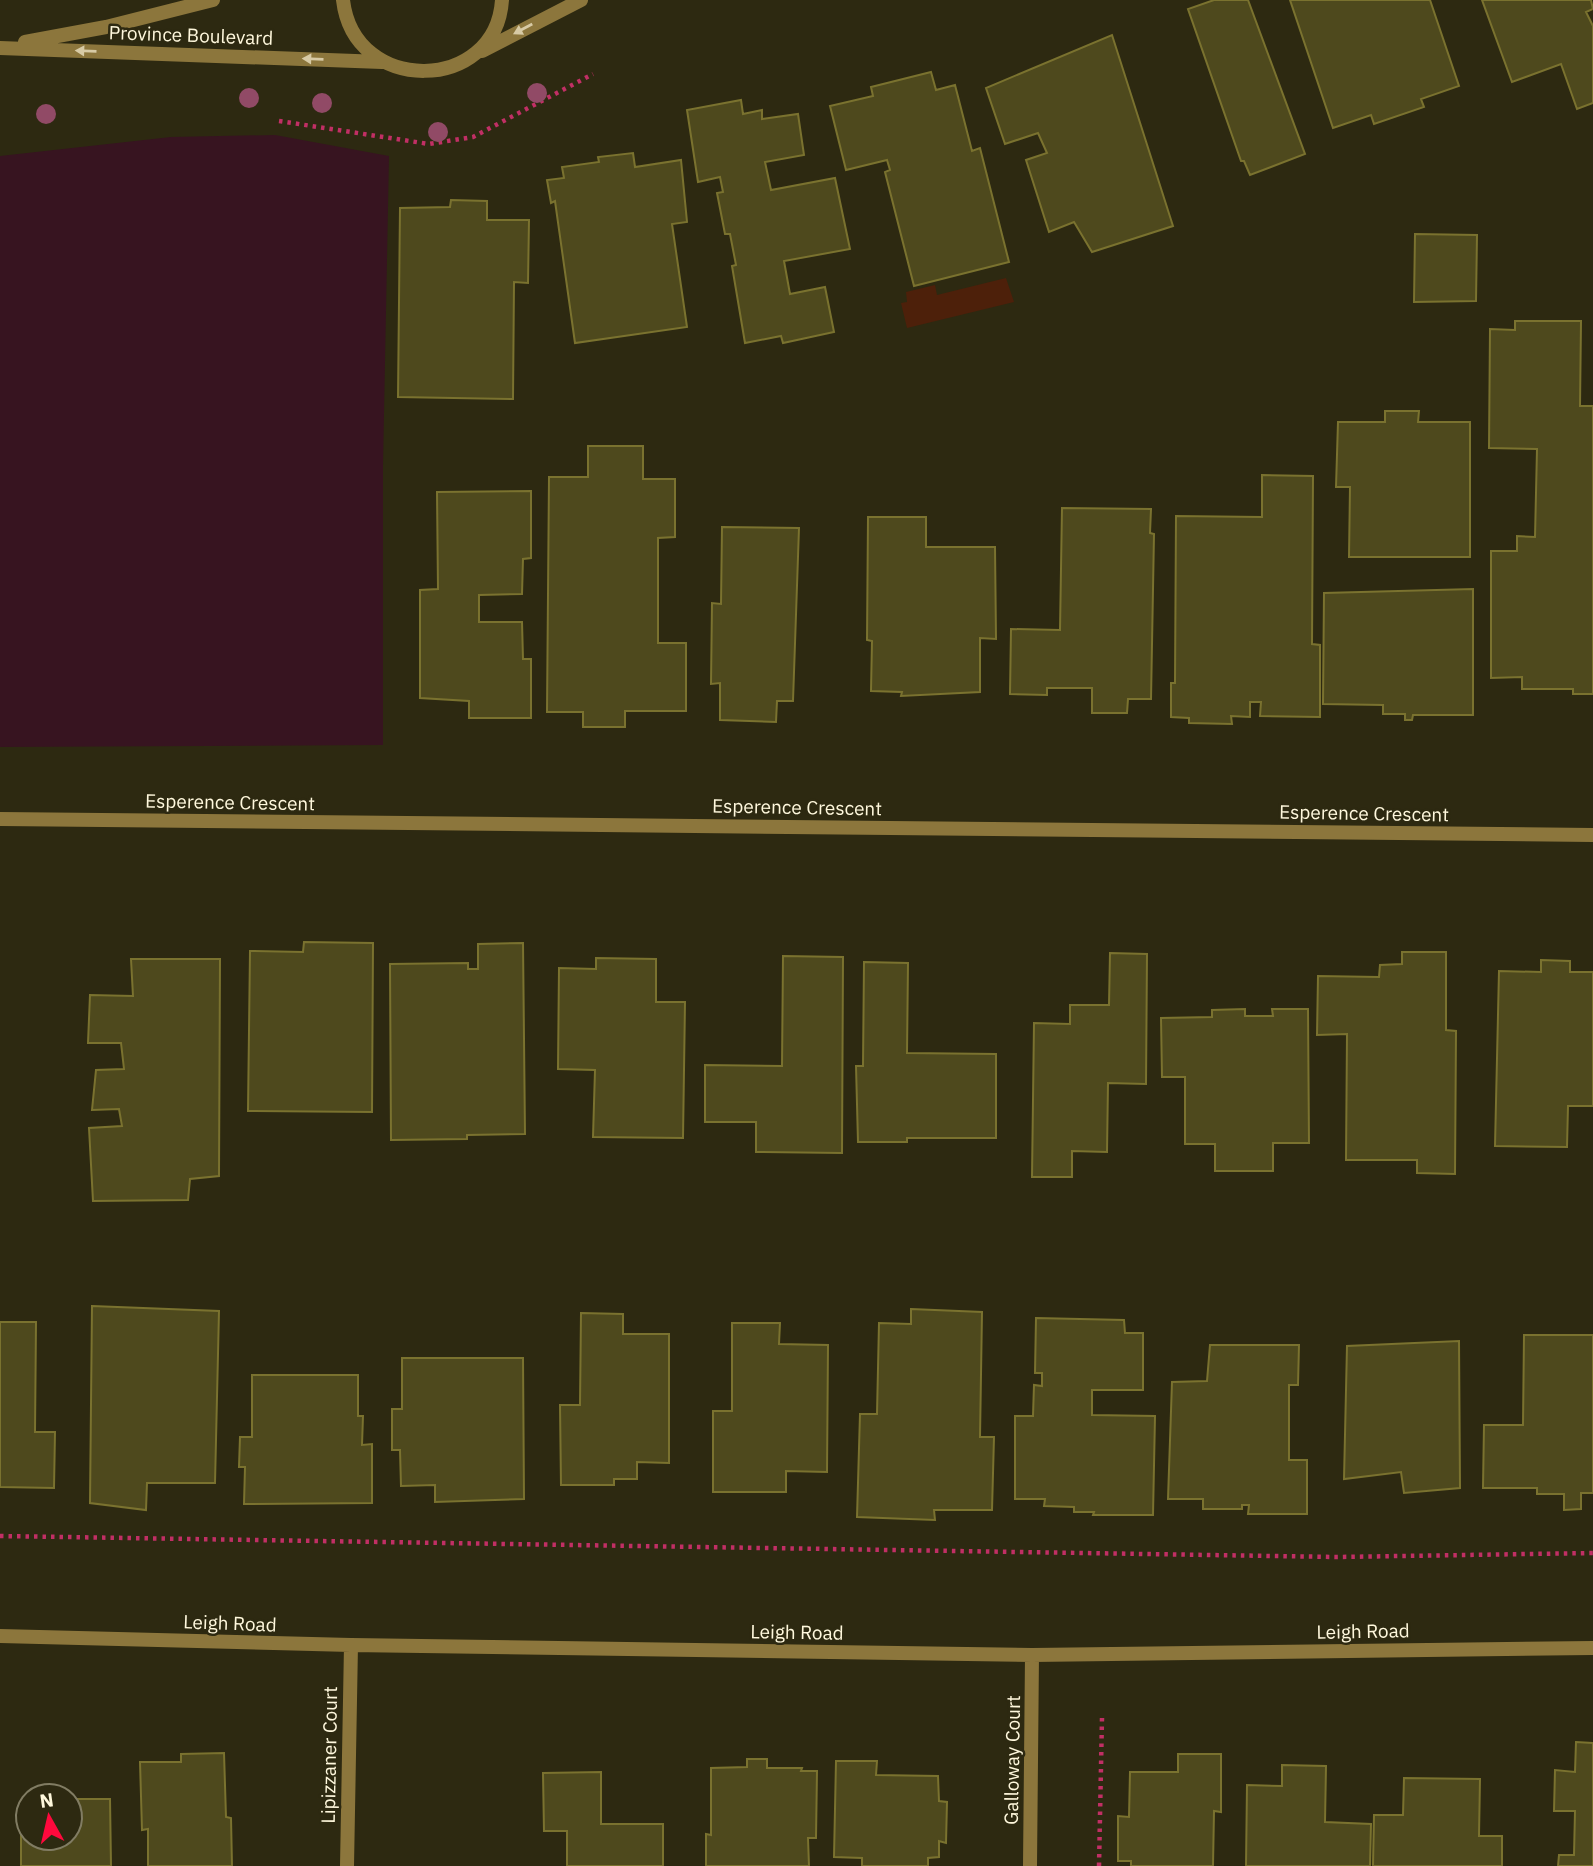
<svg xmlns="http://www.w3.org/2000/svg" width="1593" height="1866" font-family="'IBM Plex Sans',sans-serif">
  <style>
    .green { fill: #371420 }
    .water { fill: #4d200a }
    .building { fill: #4e491d; stroke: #7a722f; stroke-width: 2 }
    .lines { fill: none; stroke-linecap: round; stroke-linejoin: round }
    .path { stroke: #c12f65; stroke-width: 4.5; stroke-dasharray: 3.5 5; stroke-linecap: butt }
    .minor { stroke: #8c763c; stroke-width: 14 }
    .tertiary { stroke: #8c763c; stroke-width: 14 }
    .tree { fill: #914a66 }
    .oneway { fill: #d7caa5 }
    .labels { text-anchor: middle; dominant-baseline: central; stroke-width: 5; stroke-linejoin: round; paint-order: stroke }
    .street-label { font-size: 19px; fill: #fff8dd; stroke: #2d2911 }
  </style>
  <rect width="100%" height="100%" fill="#2d2911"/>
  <path class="green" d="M 275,135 L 389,156 L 383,465 L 383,745 L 0,747 L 0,156 L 171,137 Z"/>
  <path class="water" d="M 1006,278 L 1014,302 L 907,328 L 901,303 L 907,302 L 906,292 L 935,285 L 937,295 Z"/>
  <path class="building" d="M 1214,0 L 1248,0 L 1305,154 L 1250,175 L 1244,161 L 1241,161 L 1188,9 Z
    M 1290,0 L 1430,0 L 1459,86 L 1421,99 L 1424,107 L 1374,124 L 1371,115 L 1333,128 Z
    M 1482,0 L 1591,0 L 1593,9 L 1586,12 L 1593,26 L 1593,103 L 1577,109 L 1561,64 L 1512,82 Z
    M 1112,35 L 1173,226 L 1092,252 L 1074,222 L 1049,232 L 1026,160 L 1047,153 L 1038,133 L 1005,144 L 986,88 Z
    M 931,72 L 936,90 L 955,85 L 972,151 L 980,148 L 1009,262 L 914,286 L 885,172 L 890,170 L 887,160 L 846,170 L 830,106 L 873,96 L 871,87 Z
    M 741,100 L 743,114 L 762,110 L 762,119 L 798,114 L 804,155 L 765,162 L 771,190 L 835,178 L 850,249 L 784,261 L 790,294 L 825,287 L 834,332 L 783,343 L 781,336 L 745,343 L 732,266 L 736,265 L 730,234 L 725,234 L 717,193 L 723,192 L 720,177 L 698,182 L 687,110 Z
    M 633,153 L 635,167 L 681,160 L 687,222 L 672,224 L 687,327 L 575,343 L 555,201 L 551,203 L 547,180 L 564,178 L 562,167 L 599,162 L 598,157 Z
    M 451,200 L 487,201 L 487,220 L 529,220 L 528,283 L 514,282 L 513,399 L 398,397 L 400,208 L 450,207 Z
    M 1415,234 L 1477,235 L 1476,301 L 1414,302 Z
    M 1515,321 L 1581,321 L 1580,406 L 1593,406 L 1593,694 L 1573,694 L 1573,689 L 1522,689 L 1522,677 L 1491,678 L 1491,551 L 1517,551 L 1517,536 L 1535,537 L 1537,449 L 1489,448 L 1490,329 L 1515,330 Z
    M 1385,411 L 1419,411 L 1418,422 L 1470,422 L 1470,557 L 1349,557 L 1350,487 L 1336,487 L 1338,422 L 1385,422 Z
    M 588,446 L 643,446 L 643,479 L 675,479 L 675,537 L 658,538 L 658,643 L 686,643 L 686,711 L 625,711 L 625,727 L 583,727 L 583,712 L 547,712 L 549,477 L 588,477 Z
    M 1262,475 L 1313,476 L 1312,644 L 1320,645 L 1320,717 L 1260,716 L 1261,702 L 1250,702 L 1250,717 L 1231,716 L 1232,724 L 1189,723 L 1189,718 L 1171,717 L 1171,683 L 1175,683 L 1176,516 L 1262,517 Z
    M 531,491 L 531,558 L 523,559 L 522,594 L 479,595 L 479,622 L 522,622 L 523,659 L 531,659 L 531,718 L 469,718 L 469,701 L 420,698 L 420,590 L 438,589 L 437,492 Z
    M 1062,508 L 1151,509 L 1150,533 L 1154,534 L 1151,699 L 1128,699 L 1127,713 L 1092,713 L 1092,688 L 1047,688 L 1047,695 L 1010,694 L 1011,629 L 1060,630 Z
    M 868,517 L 926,517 L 926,547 L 995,547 L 996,639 L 980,638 L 980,692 L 901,696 L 902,692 L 871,691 L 872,641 L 867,640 Z
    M 722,527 L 799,528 L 793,701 L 777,701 L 776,722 L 720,720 L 720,683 L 711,684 L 712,603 L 721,604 Z
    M 1473,589 L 1473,715 L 1413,715 L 1412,720 L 1405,720 L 1405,714 L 1383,714 L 1383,705 L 1323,704 L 1324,593 Z
    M 304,942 L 373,943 L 372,1112 L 248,1111 L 250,951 L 303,952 Z
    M 523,943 L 525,1134 L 467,1135 L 467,1139 L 391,1140 L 390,964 L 468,963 L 468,969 L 478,969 L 478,944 Z
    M 1402,952 L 1446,952 L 1446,1030 L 1456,1031 L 1455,1174 L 1417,1173 L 1417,1160 L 1346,1160 L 1347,1034 L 1317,1035 L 1318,976 L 1379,977 L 1380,965 L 1402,964 Z
    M 1110,953 L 1147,954 L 1146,1084 L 1108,1083 L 1107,1152 L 1072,1151 L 1072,1177 L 1032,1177 L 1034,1023 L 1070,1024 L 1070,1005 L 1109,1005 Z
    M 783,956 L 843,957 L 842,1153 L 756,1152 L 756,1122 L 705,1122 L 705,1065 L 782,1066 Z
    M 596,958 L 656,959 L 656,1002 L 685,1002 L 683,1138 L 593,1137 L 595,1070 L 558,1069 L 559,968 L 596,969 Z
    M 131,959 L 220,959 L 219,1176 L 190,1179 L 188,1200 L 93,1201 L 89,1128 L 122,1126 L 119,1109 L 92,1110 L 96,1070 L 124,1069 L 121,1043 L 88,1043 L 90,995 L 133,996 Z
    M 1541,960 L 1570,961 L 1570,972 L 1593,972 L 1593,1106 L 1568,1106 L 1567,1147 L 1495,1146 L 1499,971 L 1541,972 Z
    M 864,962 L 908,963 L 907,1053 L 996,1054 L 996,1138 L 907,1138 L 907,1142 L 858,1142 L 856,1066 L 863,1066 Z
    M 1245,1009 L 1245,1016 L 1273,1016 L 1272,1009 L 1308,1009 L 1309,1143 L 1273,1143 L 1273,1171 L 1215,1171 L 1215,1144 L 1185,1144 L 1185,1077 L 1162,1077 L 1161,1018 L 1212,1017 L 1212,1010 Z
    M 92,1306 L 219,1311 L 215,1483 L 147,1483 L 146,1510 L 90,1503 Z
    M 911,1309 L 982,1312 L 980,1437 L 994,1437 L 992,1510 L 934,1510 L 935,1520 L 857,1517 L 860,1414 L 877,1414 L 879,1323 L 911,1324 Z
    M 581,1313 L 623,1314 L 623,1334 L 669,1334 L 669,1463 L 637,1462 L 637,1479 L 614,1479 L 614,1485 L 561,1485 L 560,1405 L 580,1405 Z
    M 1036,1318 L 1124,1320 L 1125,1333 L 1143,1333 L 1143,1390 L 1092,1390 L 1092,1415 L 1155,1416 L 1153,1515 L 1093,1515 L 1094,1512 L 1074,1512 L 1074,1507 L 1044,1506 L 1045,1499 L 1015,1499 L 1015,1416 L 1033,1416 L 1034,1385 L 1042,1386 L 1042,1373 L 1035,1373 Z
    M 0,1322 L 36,1322 L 35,1432 L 55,1432 L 54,1488 L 0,1487 Z
    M 732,1323 L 780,1323 L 779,1344 L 828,1345 L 827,1472 L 786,1471 L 786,1492 L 713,1492 L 713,1411 L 732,1411 Z
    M 1524,1335 L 1593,1335 L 1593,1493 L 1581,1493 L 1581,1509 L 1564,1510 L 1564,1494 L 1537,1494 L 1537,1488 L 1483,1488 L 1484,1425 L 1523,1425 Z
    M 1459,1341 L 1460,1488 L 1404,1493 L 1401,1472 L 1344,1479 L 1347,1346 Z
    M 1210,1345 L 1299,1345 L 1298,1385 L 1289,1385 L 1289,1460 L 1307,1460 L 1307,1514 L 1248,1514 L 1249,1505 L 1242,1505 L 1242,1509 L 1203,1509 L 1203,1499 L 1168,1499 L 1172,1382 L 1207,1381 Z
    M 402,1358 L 523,1358 L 524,1499 L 435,1502 L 435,1485 L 401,1486 L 400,1450 L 392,1450 L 392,1409 L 402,1409 Z
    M 252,1375 L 358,1375 L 358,1416 L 363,1416 L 362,1445 L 372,1444 L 372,1503 L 244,1504 L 245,1467 L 239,1467 L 240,1437 L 252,1437 Z
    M 1576,1742 L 1593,1743 L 1593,1866 L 1558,1866 L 1559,1855 L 1574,1855 L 1575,1811 L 1554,1811 L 1555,1770 L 1575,1772 Z
    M 224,1753 L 226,1817 L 231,1818 L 232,1866 L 148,1866 L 148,1829 L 142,1830 L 140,1762 L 181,1762 L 181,1754 Z
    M 1178,1754 L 1221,1754 L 1221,1812 L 1214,1811 L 1213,1866 L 1131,1866 L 1131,1861 L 1118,1861 L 1118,1816 L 1129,1817 L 1130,1772 L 1178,1772 Z
    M 747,1759 L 767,1759 L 767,1768 L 802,1768 L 801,1771 L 817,1771 L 816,1838 L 808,1838 L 809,1866 L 706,1866 L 706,1834 L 711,1835 L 711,1768 L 747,1767 Z
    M 836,1761 L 877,1761 L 876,1775 L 938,1776 L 939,1801 L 947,1802 L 946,1843 L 939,1841 L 939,1857 L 928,1858 L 928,1866 L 862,1866 L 862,1858 L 834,1857 Z
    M 1282,1765 L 1326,1766 L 1325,1822 L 1371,1824 L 1370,1866 L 1246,1866 L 1247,1785 L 1282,1786 Z
    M 601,1772 L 601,1824 L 663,1824 L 663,1866 L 567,1866 L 567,1831 L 544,1831 L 543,1773 Z
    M 1404,1778 L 1480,1779 L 1479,1836 L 1502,1836 L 1502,1866 L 1373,1866 L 1374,1815 L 1403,1815 Z
    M 76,1799 L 110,1799 L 111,1866 L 21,1866 L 21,1812 L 28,1812 L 28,1838 L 70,1838 L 70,1803 L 76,1803 Z"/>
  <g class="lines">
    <path class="path" d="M 279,121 L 429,144 L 473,137 L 593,74
      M 0,1536 L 1337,1557 L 1593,1553
      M 1099,1866 L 1102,1718"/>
    <path class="minor" d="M 0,819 L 1593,835
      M 0,1636 L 351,1645 L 1032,1655 L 1593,1648
      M 347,1866 L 351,1645
      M 1030,1866 L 1032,1655"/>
    <path class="tertiary" d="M 343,0 C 354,96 496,93 502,0
      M 25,42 L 106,27 L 213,0
      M 0,48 L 382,62
      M 482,51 L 581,0"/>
  </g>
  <g class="tree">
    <circle cx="537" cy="93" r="10"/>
    <circle cx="249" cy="98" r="10"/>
    <circle cx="322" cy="103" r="10"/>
    <circle cx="46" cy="114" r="10"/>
    <circle cx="438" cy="132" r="10"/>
  </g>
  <defs><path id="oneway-solid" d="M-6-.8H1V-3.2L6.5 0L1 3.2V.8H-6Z" transform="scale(1.75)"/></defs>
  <g class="oneway">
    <use href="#oneway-solid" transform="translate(523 29) rotate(152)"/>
    <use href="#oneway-solid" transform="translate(86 51) rotate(-178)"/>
    <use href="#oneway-solid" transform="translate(313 59) rotate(-178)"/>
  </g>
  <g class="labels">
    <g class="street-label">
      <text transform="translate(191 35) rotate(2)">Province Boulevard</text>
      <text transform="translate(230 802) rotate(1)">Esperence Crescent</text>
      <text transform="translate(797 807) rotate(1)">Esperence Crescent</text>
      <text transform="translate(1364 813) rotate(1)">Esperence Crescent</text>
      <text transform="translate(230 1623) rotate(2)">Leigh Road</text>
      <text transform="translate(1363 1631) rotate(-1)">Leigh Road</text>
      <text transform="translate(797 1632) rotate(1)">Leigh Road</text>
      <text transform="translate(329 1755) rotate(-89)">Lipizzaner Court</text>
      <text transform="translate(1012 1760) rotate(-89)">Galloway Court</text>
    </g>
  </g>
  <g transform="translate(49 1817) rotate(352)"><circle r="33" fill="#2d2911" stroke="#817c63" stroke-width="2"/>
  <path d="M0-5L12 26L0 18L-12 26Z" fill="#ff093d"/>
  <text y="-10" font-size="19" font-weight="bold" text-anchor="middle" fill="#fff8dd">N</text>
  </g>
</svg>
